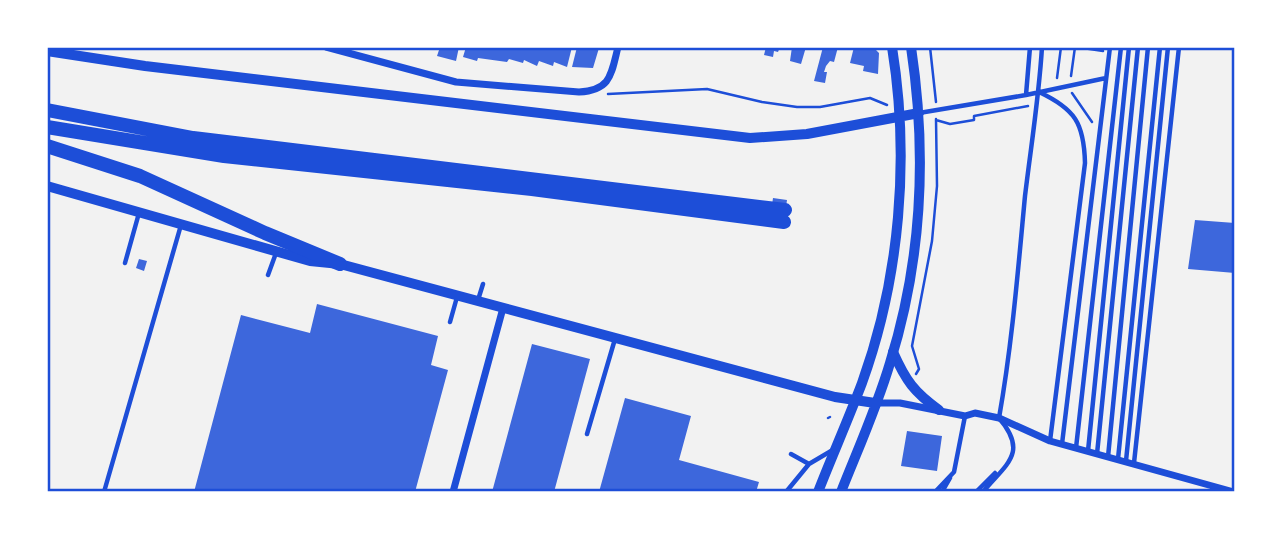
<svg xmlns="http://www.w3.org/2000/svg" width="1282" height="539" font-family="'Alegreya Sans',sans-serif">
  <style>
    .building { fill: #3d67dc }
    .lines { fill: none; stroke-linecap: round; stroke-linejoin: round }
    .path { stroke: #1d4ed8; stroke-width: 2.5 }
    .service { stroke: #1d4ed8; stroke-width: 4.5 }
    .minor { stroke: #1d4ed8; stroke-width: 7 }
    .tertiary { stroke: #1d4ed8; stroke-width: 10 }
    .secondary { stroke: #1d4ed8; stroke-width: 10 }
    .motorway { stroke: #1d4ed8; stroke-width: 14 }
    .neatline { fill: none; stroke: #1d4ed8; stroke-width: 2.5 }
  </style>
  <rect width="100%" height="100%" fill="#f2f2f2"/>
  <path class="building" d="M 440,47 L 459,47 L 456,61 L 437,56 Z
    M 466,47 L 572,47 L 567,67 L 554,62 L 553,66 L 539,61 L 537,66 L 524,60 L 523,63 L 509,59 L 507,62 L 478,58 L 477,61 L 463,57 Z
    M 577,47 L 599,48 L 593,68 L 572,67 Z
    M 766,47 L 780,47 L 778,52 L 774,51 L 773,57 L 764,55 Z
    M 792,47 L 806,47 L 801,64 L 790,61 Z
    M 823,47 L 838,47 L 834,62 L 830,61 L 826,66 L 824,72 L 827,72 L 825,83 L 814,81 Z
    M 854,47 L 876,50 L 879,53 L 878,74 L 863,71 L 864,66 L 850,63 Z
    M 773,198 L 787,200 L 786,207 L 772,205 Z
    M 1195,220 L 1235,223 L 1235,273 L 1188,269 Z
    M 139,259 L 147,261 L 144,271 L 136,268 Z
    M 317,304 L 438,336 L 431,365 L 448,370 L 415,492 L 194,492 L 241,315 L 310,333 Z
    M 532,344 L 590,359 L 554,492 L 492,492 Z
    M 625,398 L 691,416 L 679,460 L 759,482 L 756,492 L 599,492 Z
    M 907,431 L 942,436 L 937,471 L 901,466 Z"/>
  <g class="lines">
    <path class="path" d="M 930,47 L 936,102
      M 1076,47 L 1103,51
      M 1071,76 L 1075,47
      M 1057,78 L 1061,47
      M 1072,93 L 1092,122
      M 608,94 L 707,89 L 762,102 L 797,107 L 820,107 L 870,98 L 887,105
      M 936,120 L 950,124 L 974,120 L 974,116 L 1028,106
      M 916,374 L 919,369 L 912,346 L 932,241 L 937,186 L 936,119
      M 828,418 L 830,417"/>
    <path class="service" d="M 1039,92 C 1075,109 1084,123 1085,163 L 1050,441
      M 1026,95 L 1030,47
      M 919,113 L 1026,95 L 1106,78
      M 125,263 L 139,213
      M 268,275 L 276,253
      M 478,300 L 483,284
      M 450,322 L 457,297
      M 587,434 L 615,339
      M 1062,444 L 1110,47
      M 1076,448 L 1121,47
      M 1088,451 L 1129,47
      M 791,454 L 809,464
      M 1097,454 L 1138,47
      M 1108,457 L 1148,47
      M 1118,459 L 1160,47
      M 1126,461 L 1168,47
      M 1134,463 L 1179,47
      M 104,492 L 181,225
      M 786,492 L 809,464 L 831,451
      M 935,492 L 954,472 L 965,416
      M 942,492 L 950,478
      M 976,492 L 995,473
      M 983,492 C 1006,464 1029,453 999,418 C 1012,345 1018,270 1025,196 C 1031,146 1039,97 1042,47"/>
    <path class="minor" d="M 326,47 L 456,82 L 579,92 C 611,90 611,75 618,47
      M 875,403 L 900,403 L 965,416 L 975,413 L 999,418 L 1050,441 L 1234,492
      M 453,492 L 503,308"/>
    <path class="tertiary" d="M 893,352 C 906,381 914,392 939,410"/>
    <path class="secondary" d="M 47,51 L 145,66 L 750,138 L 807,134 L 919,113
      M 47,186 L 310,261 L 340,264 L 835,397 L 875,403
      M 818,492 C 832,456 848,420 862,383 C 900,278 910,158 892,47
      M 841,492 C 858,449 877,407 890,363 C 922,260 927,153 911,47"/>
    <path class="motorway" d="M 47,110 L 193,138 L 785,210
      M 47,127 L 224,156 L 532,189 L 784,222
      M 47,146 L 140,176 L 265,233 L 340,264"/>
  </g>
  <rect width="1282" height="539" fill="none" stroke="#ffffff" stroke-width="98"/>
  <rect x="49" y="49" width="1184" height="441" class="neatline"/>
</svg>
